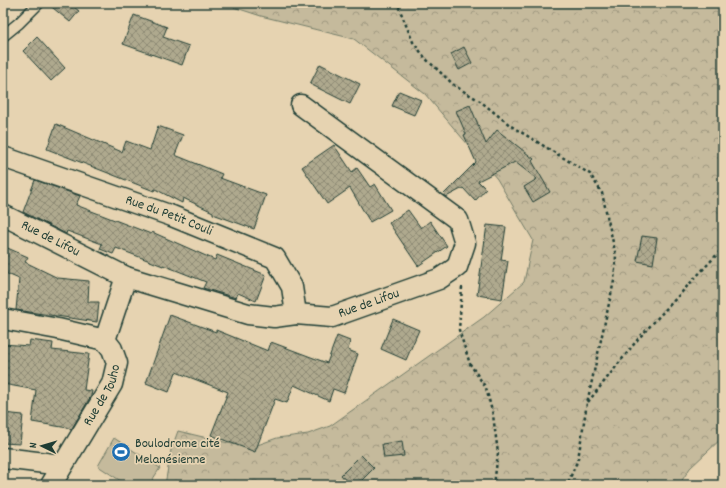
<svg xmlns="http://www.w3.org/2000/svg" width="726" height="488" font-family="Dekko,sans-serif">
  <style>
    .forest { fill: url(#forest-crowns); stroke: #727c68 }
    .pitch { fill: #c5ba9c; stroke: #727c68 }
    .building { fill: url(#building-cross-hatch); stroke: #1f3d34 }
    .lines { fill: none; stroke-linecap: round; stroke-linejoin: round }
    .lane-casing { stroke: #1f3d34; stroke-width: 13 }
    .street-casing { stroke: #1f3d34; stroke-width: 23 }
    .path { stroke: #1f3d34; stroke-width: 2.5; stroke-dasharray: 3 3; stroke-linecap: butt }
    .lane { stroke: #e6d3b1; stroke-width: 10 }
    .street { stroke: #e6d3b1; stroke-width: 20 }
    .labels { text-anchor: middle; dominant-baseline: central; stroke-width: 3.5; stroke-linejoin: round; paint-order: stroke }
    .street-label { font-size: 14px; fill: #1f3d34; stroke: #e6d3b1 }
    .poi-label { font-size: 14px; fill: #1f3d34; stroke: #e6d3b1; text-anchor: start }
  </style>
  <defs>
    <pattern id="forest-crowns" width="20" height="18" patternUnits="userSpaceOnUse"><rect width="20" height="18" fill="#c5ba9c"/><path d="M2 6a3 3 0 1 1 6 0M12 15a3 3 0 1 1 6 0" fill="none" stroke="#9f9880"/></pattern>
    <pattern id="building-cross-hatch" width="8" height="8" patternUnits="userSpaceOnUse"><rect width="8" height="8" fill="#afa98e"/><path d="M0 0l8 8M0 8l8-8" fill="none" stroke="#8e8b75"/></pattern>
  </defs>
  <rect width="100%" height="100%" fill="#e6d3b1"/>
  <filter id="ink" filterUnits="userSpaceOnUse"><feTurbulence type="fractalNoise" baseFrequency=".025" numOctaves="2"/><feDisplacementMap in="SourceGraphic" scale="8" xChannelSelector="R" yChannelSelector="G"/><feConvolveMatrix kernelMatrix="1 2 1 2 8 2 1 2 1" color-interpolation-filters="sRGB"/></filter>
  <g filter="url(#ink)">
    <path class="forest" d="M 221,3 L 723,3 L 723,437 L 690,468 L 679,485 L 165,485 L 171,450 L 178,431 L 249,448 L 277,438 L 308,434 L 330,426 L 484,317 L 524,282 L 533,240 L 497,179 L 425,94 L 354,39 L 261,16 Z"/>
    <path class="pitch" d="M 114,438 L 160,468 L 149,485 L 127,485 L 98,466 Z"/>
    <path class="building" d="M 47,3 L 69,3 L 79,11 L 70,22 Z
      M 134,15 L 167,27 L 163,37 L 189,46 L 182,65 L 123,44 Z
      M 37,37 L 65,68 L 51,81 L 23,51 Z
      M 464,47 L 472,63 L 459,70 L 451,54 Z
      M 320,64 L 360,84 L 350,104 L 310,84 Z
      M 399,91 L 421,100 L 414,115 L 392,106 Z
      M 470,105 L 486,144 L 497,130 L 534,159 L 532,161 L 550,192 L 533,202 L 524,187 L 537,179 L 515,162 L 478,181 L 486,189 L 475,201 L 463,188 L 446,197 L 443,195 L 476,162 L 464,135 L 466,134 L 456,111 Z
      M 56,124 L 122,152 L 126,141 L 150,150 L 158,126 L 183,135 L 175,155 L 222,174 L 220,178 L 266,195 L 254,229 L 213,214 L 213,212 L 183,198 L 182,203 L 155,189 L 154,191 L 47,149 Z
      M 334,145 L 352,172 L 357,168 L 370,187 L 375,184 L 391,210 L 370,222 L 350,188 L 327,204 L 302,167 Z
      M 35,180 L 80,196 L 76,205 L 151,234 L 152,232 L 215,260 L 217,255 L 266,275 L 256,301 L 238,293 L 236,298 L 203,288 L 206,282 L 163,265 L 163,266 L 116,248 L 113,254 L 100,249 L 102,244 L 67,231 L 66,234 L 23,212 Z
      M 408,210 L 421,228 L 430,221 L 447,246 L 418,266 L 389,223 Z
      M 487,225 L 506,227 L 501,260 L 508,261 L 502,299 L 477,295 Z
      M 642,236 L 657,238 L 653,264 L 637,261 Z
      M 3,246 L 28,257 L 25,262 L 58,278 L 89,281 L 88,302 L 99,302 L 97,322 L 16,310 L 19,279 L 3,272 Z
      M 170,315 L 216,332 L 216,330 L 268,351 L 271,342 L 327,363 L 337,336 L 350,341 L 348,350 L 358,354 L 344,393 L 333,389 L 329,401 L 294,385 L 287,403 L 275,399 L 255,452 L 211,435 L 228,392 L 176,372 L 169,392 L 146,383 Z
      M 393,319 L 419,330 L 406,360 L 381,349 Z
      M 30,340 L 53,343 L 52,350 L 89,354 L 84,390 L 92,391 L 91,396 L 71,430 L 68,428 L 32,422 L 36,390 L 3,384 L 3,344 L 29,346 Z
      M 3,413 L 23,415 L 20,444 L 3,443 Z
      M 402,441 L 404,456 L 384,458 L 382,444 Z
      M 361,455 L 374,468 L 357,485 L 350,485 L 341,475 Z"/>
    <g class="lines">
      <g class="lane-casing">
        <path id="lane" d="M 3,36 L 19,23 L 39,3"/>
      </g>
      <g class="street-casing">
        <g id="street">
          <path id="s1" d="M 3,157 L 172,216 L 275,258 L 292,287 L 296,314"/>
          <path id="s2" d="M 3,215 L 126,277 L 248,314 L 274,317 L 296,314 L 332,317 L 439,279 L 457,267 L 465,243 L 458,220 L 301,105"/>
          <path d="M 3,319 L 58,329 L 105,340"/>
          <path d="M 3,458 L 62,465"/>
          <path id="s3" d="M 51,485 L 112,384 L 117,363 L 112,349 L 105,340 L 126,277"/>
        </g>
      </g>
      <path class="path" d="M 394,3 L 399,8 L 413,42 L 426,59 L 455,86 L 480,101 L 511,126 L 590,174 L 602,193 L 616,256 L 614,281 L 587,403 L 578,459 L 567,485
        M 462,287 L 459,330 L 470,364 L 486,388 L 493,415 L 498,453 L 494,485
        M 588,402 L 638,339 L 723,248"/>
      <use href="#lane" class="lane"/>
      <use href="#street" class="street"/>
    </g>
  </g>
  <defs>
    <g id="stadium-disc" transform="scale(1)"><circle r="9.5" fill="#1f6fb2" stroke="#e6d3b1"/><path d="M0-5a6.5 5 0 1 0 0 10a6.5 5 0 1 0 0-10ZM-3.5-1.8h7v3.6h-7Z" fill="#fff"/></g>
  </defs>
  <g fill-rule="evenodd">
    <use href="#stadium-disc" x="121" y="452"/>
  </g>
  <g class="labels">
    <g class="street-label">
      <text stroke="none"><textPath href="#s1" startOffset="176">Rue du Petit Couli</textPath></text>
      <text stroke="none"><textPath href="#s2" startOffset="53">Rue de Lifou</textPath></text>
      <text stroke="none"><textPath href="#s2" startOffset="389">Rue de Lifou</textPath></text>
      <text stroke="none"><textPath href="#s3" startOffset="104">Rue de Touho</textPath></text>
    </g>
    <g class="poi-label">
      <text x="135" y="444">Boulodrome cité<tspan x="135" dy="16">Melanésienne</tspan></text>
    </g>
  </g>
  <rect width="726" height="488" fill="none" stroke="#e6d3b1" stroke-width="16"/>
  <rect x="8" y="8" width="710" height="472" fill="none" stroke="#1f3d34" stroke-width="1.5" filter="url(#ink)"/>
  <g transform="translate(42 446) rotate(275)" stroke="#e6d3b1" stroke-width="3" paint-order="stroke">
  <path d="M0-3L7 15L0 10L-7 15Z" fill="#1f3d34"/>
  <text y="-6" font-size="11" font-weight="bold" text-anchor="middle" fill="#1f3d34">N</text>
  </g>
</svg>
